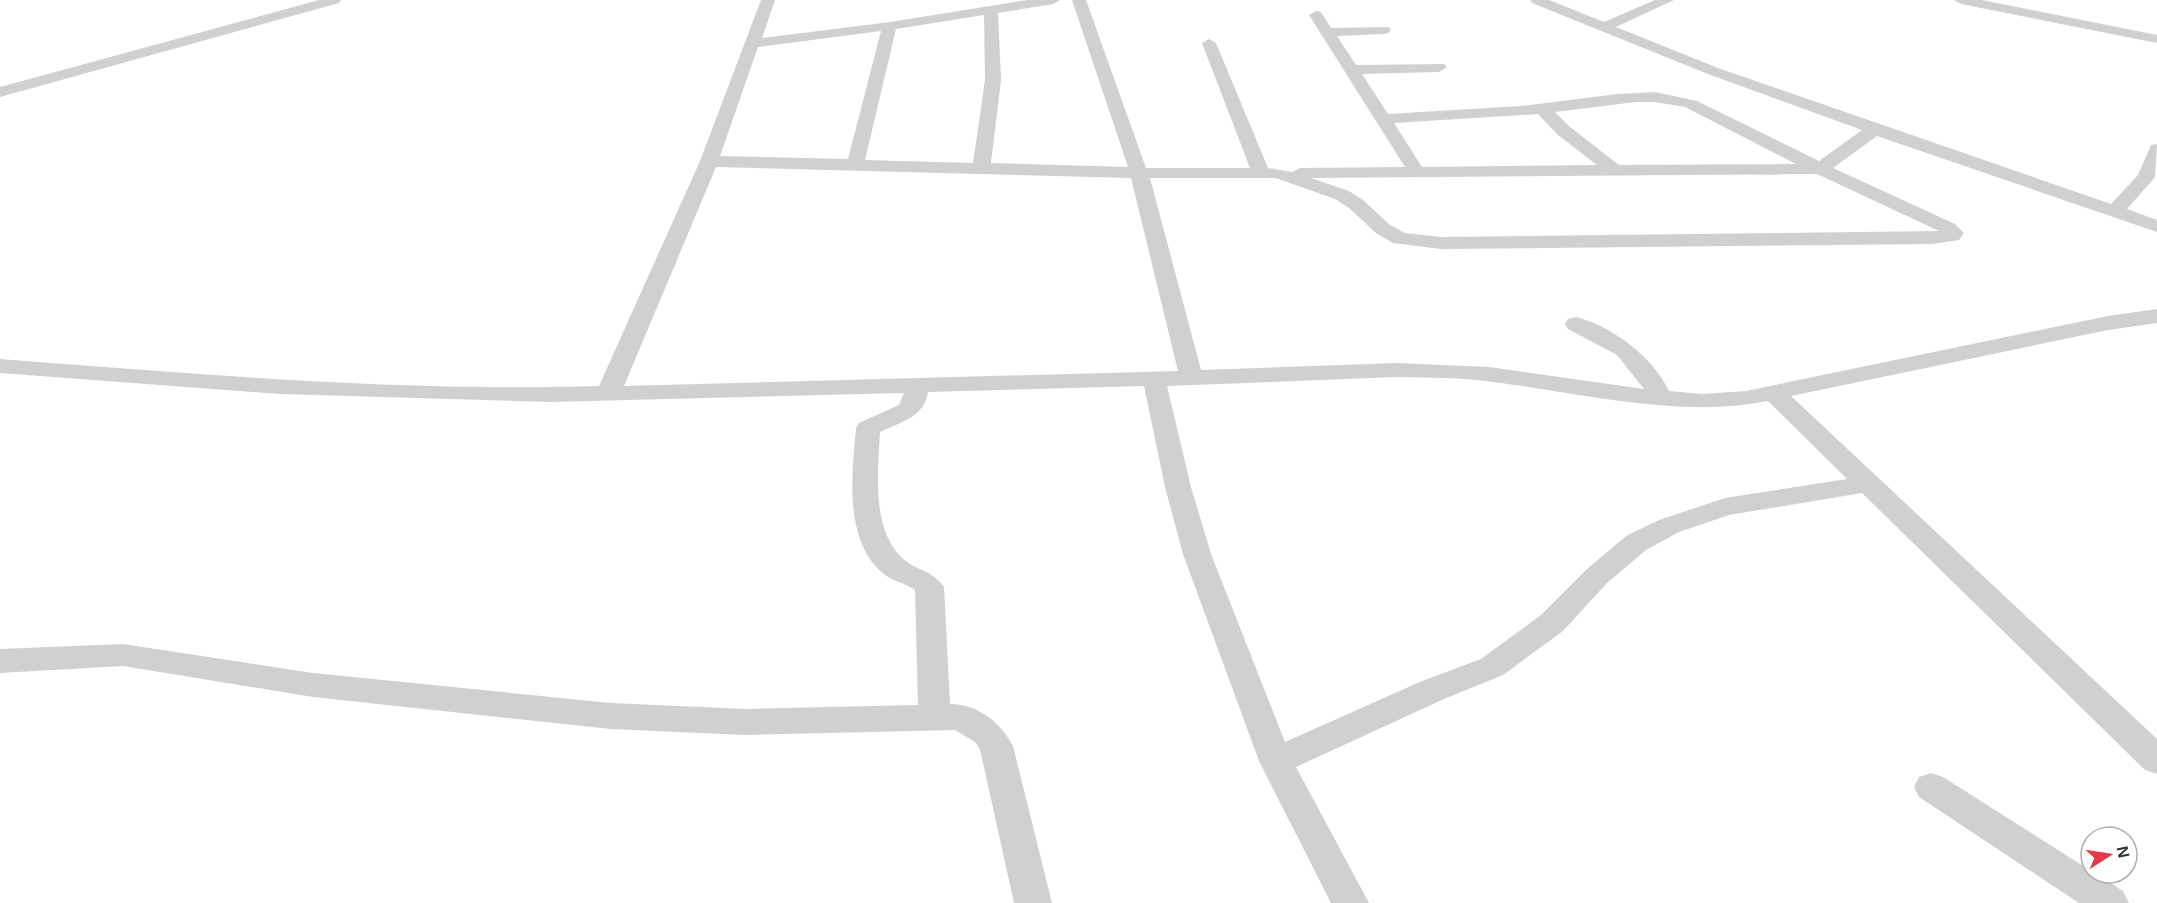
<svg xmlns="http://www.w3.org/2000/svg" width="2157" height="903" font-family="Arial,sans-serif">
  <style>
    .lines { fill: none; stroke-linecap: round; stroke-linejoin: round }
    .street { fill: #d0d0d0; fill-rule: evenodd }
  </style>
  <rect width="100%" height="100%" fill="#fff"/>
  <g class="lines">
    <path class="street" d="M 319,0 L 341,0 L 339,3 L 0,97 L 0,87 Z
      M 761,0 L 775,0 L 762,38 L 890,22 L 1027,0 L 1060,0 L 1053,4 L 998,13 L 1001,80 L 991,163 L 1128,167 L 1072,0 L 1086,0 L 1146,168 L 1250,168 L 1202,43 L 1209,39 L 1216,43 L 1268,168 L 1292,172 L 1300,168 L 1405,167 L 1309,15 L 1316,11 L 1321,12 L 1331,28 L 1389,27 L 1391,30 L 1389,33 L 1384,34 L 1337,36 L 1356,65 L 1444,64 L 1447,67 L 1439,72 L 1362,74 L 1388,114 L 1521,106 L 1617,94 L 1655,92 L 1697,101 L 1819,161 L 1862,130 L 1708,74 L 1532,3 L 1530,0 L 1549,0 L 1604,22 L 1655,0 L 1674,0 L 1616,27 L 1718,68 L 2111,204 L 2138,175 L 2151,145 L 2157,144 L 2155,177 L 2127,209 L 2157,220 L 2157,232 L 1877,136 L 1833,168 L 1955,224 L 1964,233 L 1959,240 L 1932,244 L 1441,249 L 1393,243 L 1376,233 L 1349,208 L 1335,199 L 1276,178 L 1150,178 L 1201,370 L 1397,363 L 1489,367 L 1644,389 L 1617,355 L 1568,329 L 1565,324 L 1568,319 L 1576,317 C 1612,326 1653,357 1669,391 L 1703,394 L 1746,391 L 2108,316 L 2157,309 L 2157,323 L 2108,330 L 1791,396 L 2157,739 L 2157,774 L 2145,770 L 1862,493 L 1729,515 L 1679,532 L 1646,550 L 1607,583 L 1563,631 L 1503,675 L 1444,699 L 1296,767 L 1369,903 L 1331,903 L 1259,761 L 1183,554 L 1165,487 L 1144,386 L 928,392 C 924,418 900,422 880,432 C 878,471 871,528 902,558 C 916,571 933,570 944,587 L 950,704 C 978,704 1001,723 1013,746 L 1052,903 L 1014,903 L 980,749 L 975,742 L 955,730 L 745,735 L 611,729 L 313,697 L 123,666 L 0,673 L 0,649 L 123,644 L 313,673 L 611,703 L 745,709 L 918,705 L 915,590 C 906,583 894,582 885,575 C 843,542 852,474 856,428 L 859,423 L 899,405 L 904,393 L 550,402 L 281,394 L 0,373 L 0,359 C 199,374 400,392 599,386 L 700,161 ZM 984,15 L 985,80 L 973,163 L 865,160 L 896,29 ZM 881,31 L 848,159 L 720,156 L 758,47 ZM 1636,102 L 1655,102 L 1685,107 L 1796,164 L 1619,165 L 1570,127 L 1555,112 ZM 1538,114 L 1558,135 L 1597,165 L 1422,167 L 1394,123 ZM 716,167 L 1131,178 L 1178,371 L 624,386 ZM 1817,174 L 1939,231 L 1441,237 L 1405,233 L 1390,225 L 1363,200 L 1349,191 L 1311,178 ZM 1397,377 C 1429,378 1461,377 1493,382 C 1583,393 1678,419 1768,401 L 1847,479 L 1725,498 L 1659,520 L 1626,536 L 1587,569 L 1541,615 L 1481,659 L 1422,681 L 1285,742 L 1211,554 L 1191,487 L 1167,386 Z
      M 1954,0 L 1982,0 L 2157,35 L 2157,43 L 1961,4 Z
      M 1931,773 L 1943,777 L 2091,871 L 2091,873 L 2095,873 L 2123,891 L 2129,903 L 2079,903 L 1919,797 L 1914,787 L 1919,777 Z"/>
  </g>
  <g transform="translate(2109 855) rotate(78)"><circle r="28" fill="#ffffff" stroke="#adadad" stroke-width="1.5"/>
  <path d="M0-4.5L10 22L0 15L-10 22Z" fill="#e63946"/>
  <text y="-9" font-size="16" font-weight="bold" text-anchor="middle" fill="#333333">N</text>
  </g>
</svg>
